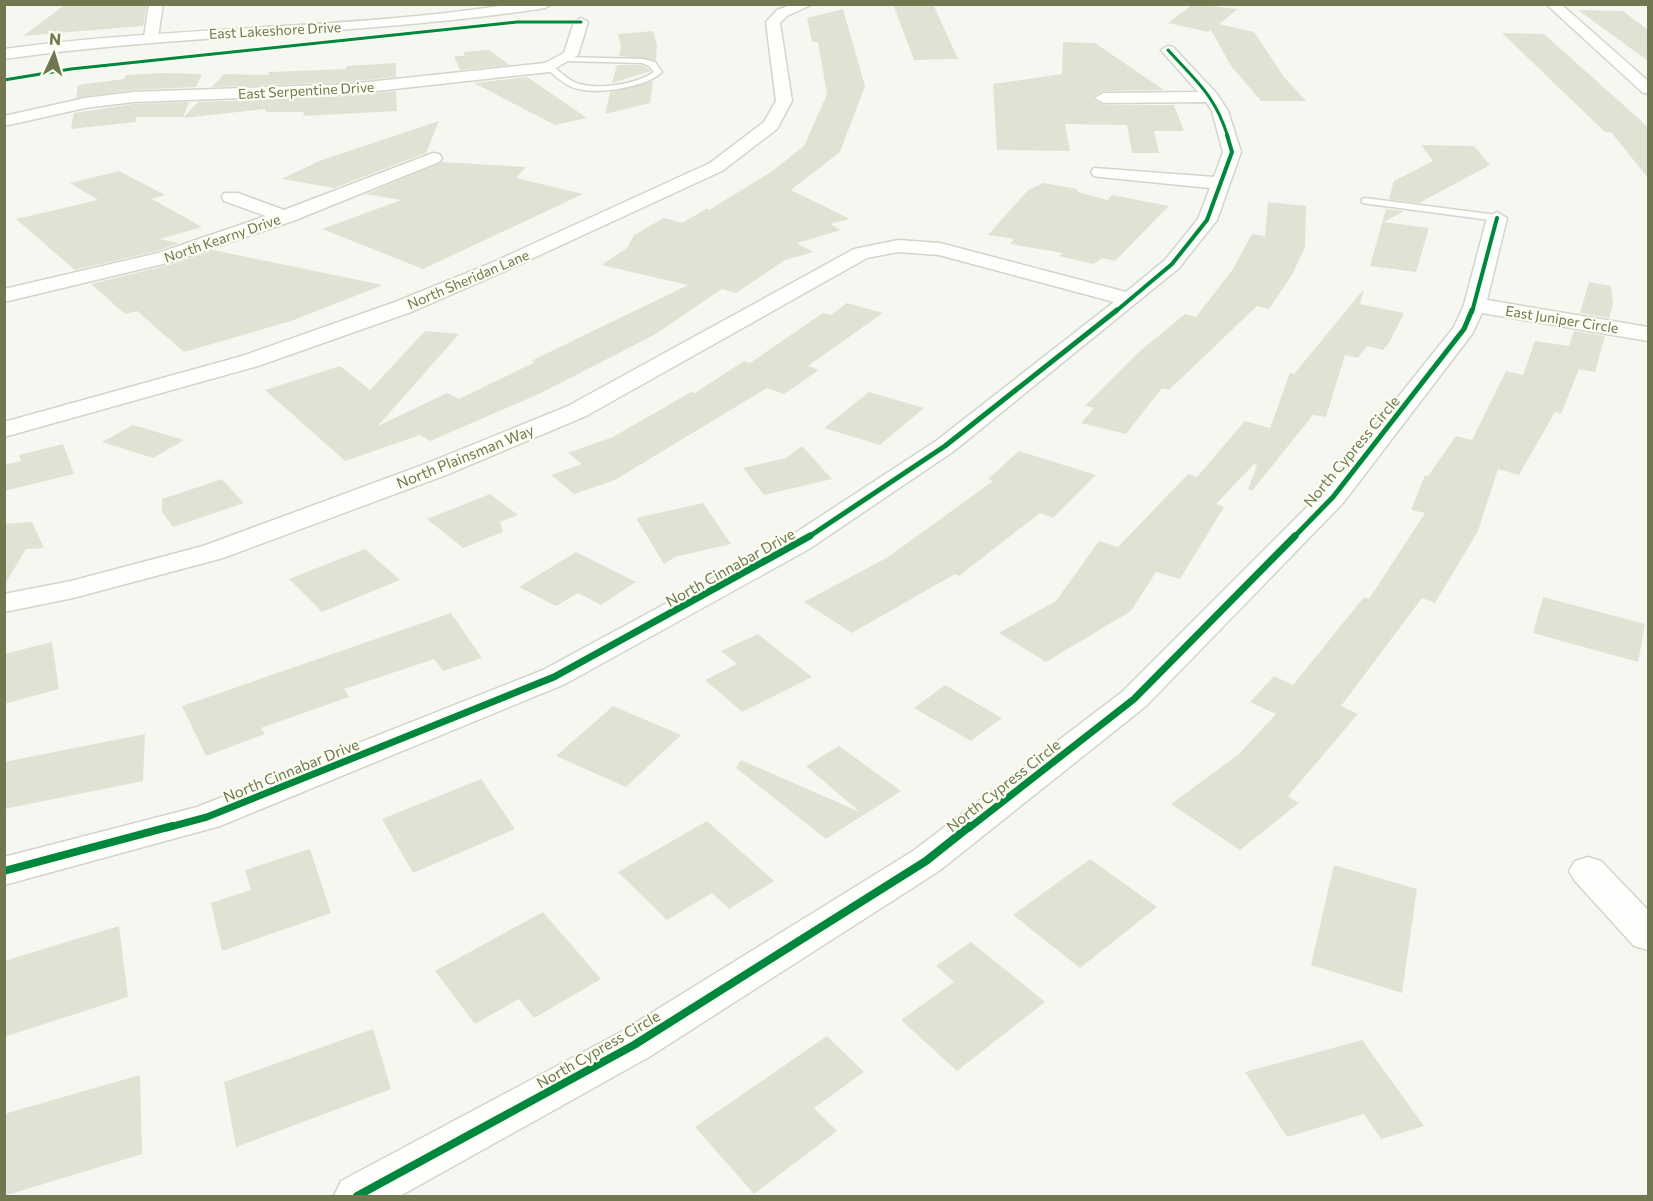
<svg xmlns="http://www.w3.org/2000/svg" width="1653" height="1201" font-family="Commissioner,sans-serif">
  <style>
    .building { fill: #e0e3d4 }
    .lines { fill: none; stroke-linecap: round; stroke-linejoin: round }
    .lane-casing { stroke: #d3d5cb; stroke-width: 3 }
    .street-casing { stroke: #d3d5cb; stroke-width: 3 }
    .secondary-casing { stroke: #d4d6cb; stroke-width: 3 }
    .lane { fill: #fefefd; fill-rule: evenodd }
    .street { fill: #fefefd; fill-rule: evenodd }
    .secondary { fill: #fefefd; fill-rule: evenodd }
    .cycleway-far4-casing { stroke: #fafef2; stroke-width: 5 }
    .cycleway-far3-casing { stroke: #fafef2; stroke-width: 6 }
    .cycleway-far2-casing { stroke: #fafef2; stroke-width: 8 }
    .cycleway-far1-casing { stroke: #fafef2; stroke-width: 10 }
    .cycleway-casing { stroke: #fafef2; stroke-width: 12 }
    .cycleway-far4 { stroke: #00873e; stroke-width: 3 }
    .cycleway-far3 { stroke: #00873e; stroke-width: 4 }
    .cycleway-far2 { stroke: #00873e; stroke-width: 5 }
    .cycleway-far1 { stroke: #00873e; stroke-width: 7 }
    .cycleway { stroke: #00873e; stroke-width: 8 }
    .labels { text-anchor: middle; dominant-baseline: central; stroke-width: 4.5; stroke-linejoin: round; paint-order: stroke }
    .far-street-label { font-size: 14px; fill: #73774f; stroke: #fafef2 }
    .street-label { font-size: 15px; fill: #73774f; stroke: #fafef2 }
  </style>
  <rect width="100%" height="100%" fill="#f5f8f0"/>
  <path class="building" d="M 66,4 L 147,4 L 143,26 L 23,36 Z
    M 893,4 L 933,4 L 958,59 L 914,60 Z
    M 1193,4 L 1238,9 L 1219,24 L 1254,32 L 1284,77 L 1306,101 L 1261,101 L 1231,66 L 1211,30 L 1208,32 L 1168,23 Z
    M 843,9 L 865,86 L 840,152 L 791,190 L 850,219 L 830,224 L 841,230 L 797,243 L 813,252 L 785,260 L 736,293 L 722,289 L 654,335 L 539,394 L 430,441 L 420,435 L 345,461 L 265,390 L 340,366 L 370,390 L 425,331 L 459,334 L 378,426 L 447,393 L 459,399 L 535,362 L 531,361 L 688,285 L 601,265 L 627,248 L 634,235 L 664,218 L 682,223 L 708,208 L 709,210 L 771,172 L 804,146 L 827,94 L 818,42 L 812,42 L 807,18 Z
    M 1578,10 L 1623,11 L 1648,30 L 1648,61 Z
    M 653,31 L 657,45 L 656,60 L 619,56 L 621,47 L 618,34 Z
    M 1502,33 L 1544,34 L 1648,127 L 1648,178 L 1611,132 L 1605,132 Z
    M 1063,42 L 1095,43 L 1164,90 L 1103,91 L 1094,96 L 1094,100 L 1103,105 L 1174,105 L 1184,131 L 1154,131 L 1159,153 L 1132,153 L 1127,125 L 1065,124 L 1070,151 L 997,150 L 993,84 L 1062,74 Z
    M 489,50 L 510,65 L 460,70 L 454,56 L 465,56 L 463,52 Z
    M 396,63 L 396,77 L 349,82 L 212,87 L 224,74 L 268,75 L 269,72 L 346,69 L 346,66 Z
    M 617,65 L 642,65 L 651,71 L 612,83 Z
    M 164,73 L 202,74 L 196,87 L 133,90 L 76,98 L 78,85 L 124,79 L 126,75 Z
    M 527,77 L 587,118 L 555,125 L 474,83 Z
    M 653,81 L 650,103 L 605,114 L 610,92 Z
    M 396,91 L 397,111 L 303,116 L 304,112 L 266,112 L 265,109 L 183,118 L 198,102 L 349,96 Z
    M 189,102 L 183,117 L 136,117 L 136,122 L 71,129 L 74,113 L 133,104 Z
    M 439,121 L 426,153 L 334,188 L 282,179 L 319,161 Z
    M 1421,145 L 1474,146 L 1490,165 L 1419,203 L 1389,199 L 1394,181 L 1433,161 Z
    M 442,162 L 526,167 L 516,178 L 583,194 L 423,269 L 322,229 L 401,200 L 366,194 Z
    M 119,171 L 165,195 L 152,199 L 202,227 L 160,239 L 179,243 L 157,251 L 75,270 L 16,219 L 98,200 L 70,183 Z
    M 1044,183 L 1077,189 L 1078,192 L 1107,200 L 1112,195 L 1169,206 L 1115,261 L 1102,258 L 1094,264 L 1059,256 L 1063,253 L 1010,244 L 1014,239 L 988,235 L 1028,190 Z
    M 1268,202 L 1306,206 L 1305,247 L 1292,275 L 1269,309 L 1257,306 L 1169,390 L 1162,388 L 1126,434 L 1081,423 L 1094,408 L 1085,406 L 1139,352 L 1185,314 L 1196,317 L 1233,269 L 1252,234 L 1265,236 Z
    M 1386,209 L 1404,211 L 1384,222 L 1429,228 L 1416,272 L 1370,266 Z
    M 213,250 L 383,285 L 291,321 L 184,352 L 137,311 L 125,314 L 91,284 L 172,264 Z
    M 1589,282 L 1611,286 L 1613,304 L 1609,318 L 1580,313 Z
    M 1364,289 L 1360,304 L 1404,313 L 1389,343 L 1383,350 L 1367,346 L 1358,358 L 1345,355 L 1326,417 L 1313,415 L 1252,491 L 1248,489 L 1257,465 L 1254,464 L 1216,504 L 1224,507 L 1180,579 L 1156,572 L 1131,611 L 1046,662 L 999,633 L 1056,601 L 1099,541 L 1118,547 L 1188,474 L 1197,477 L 1245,421 L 1270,428 L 1290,373 L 1294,374 Z
    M 847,303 L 883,313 L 808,366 L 819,370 L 784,394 L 767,388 L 615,480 L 574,494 L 551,475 L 582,464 L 568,453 L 613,437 L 691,392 L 695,393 L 744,361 L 750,363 L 823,313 L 831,315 Z
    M 1574,331 L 1605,336 L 1595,372 L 1579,369 L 1561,414 L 1555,412 L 1519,475 L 1498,469 L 1478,531 L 1435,603 L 1422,598 L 1341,706 L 1358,714 L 1288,796 L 1299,803 L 1240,850 L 1171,804 L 1239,754 L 1276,714 L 1250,702 L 1274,676 L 1293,685 L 1364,597 L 1369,599 L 1425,513 L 1411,510 L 1425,475 L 1428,476 L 1456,436 L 1472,440 L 1506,371 L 1523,375 L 1535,341 L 1569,346 Z
    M 869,392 L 924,408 L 880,445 L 824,428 Z
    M 133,425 L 184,440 L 153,458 L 102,442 Z
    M 63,444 L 74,474 L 4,491 L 4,465 L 21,461 L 19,455 Z
    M 802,446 L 832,479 L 764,495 L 743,468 L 786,458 Z
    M 1019,451 L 1096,475 L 1053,518 L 1040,513 L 959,576 L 955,574 L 852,633 L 804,602 L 888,557 L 993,481 L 988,479 Z
    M 222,479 L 244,503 L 173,527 L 162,512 L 162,499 Z
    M 490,494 L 518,515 L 500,522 L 503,532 L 463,548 L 427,519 Z
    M 703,503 L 731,544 L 675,557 L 664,564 L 636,518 Z
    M 32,522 L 44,548 L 26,549 L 4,586 L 4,524 Z
    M 365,549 L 400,580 L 322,612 L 289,579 Z
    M 576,552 L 636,582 L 601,605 L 578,593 L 556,606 L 519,587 Z
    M 1543,597 L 1645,624 L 1638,662 L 1533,633 Z
    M 451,613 L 482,658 L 443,671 L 434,659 L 344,689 L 349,697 L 261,728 L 265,734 L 206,756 L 182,706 Z
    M 758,634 L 812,677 L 742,712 L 705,680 L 737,664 L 721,651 Z
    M 52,642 L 59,689 L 4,704 L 4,654 Z
    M 945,685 L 1002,718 L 971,741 L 914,708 Z
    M 613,706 L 681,735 L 626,787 L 556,756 Z
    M 145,734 L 143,781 L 4,809 L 4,762 Z
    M 839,746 L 901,791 L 826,839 L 736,768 L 741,760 L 860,812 L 806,766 Z
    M 481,779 L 515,829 L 413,873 L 382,819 Z
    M 707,821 L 774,881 L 729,909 L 712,893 L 667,920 L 618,872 Z
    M 310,849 L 331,913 L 222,951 L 211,903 L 251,890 L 245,870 Z
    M 1090,859 L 1157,907 L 1080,968 L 1013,915 Z
    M 1334,865 L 1417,889 L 1402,993 L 1311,965 Z
    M 543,912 L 601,979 L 534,1018 L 519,999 L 475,1024 L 435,971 Z
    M 119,926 L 128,997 L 4,1037 L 4,961 Z
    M 971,942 L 1045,1002 L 957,1071 L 901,1020 L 954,982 L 936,966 Z
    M 373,1029 L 391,1089 L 236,1147 L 224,1082 Z
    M 827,1036 L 864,1072 L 814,1108 L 837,1131 L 754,1194 L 695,1127 Z
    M 1362,1040 L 1424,1126 L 1381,1139 L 1364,1114 L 1287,1137 L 1245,1072 Z
    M 140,1075 L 142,1154 L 4,1196 L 4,1114 Z"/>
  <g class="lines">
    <g class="lane-casing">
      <path id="lane" d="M 563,57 L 643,59 L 655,62 L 662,72 C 646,88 592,96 572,87 C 562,83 553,74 545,67 L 552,65 C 560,72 569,81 579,84 C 600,90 637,84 654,72 L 649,66 L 642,63 L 566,61 Z
        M 1365,198 L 1497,215 L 1502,218 L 1497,221 L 1362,203 L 1362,199 Z"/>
    </g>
    <g class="street-casing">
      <path id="street" d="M 149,4 L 163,4 L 158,37 L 151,41 L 144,37 Z
        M 793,4 L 813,4 L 787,16 L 780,23 L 792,101 L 777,129 L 722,171 L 503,272 L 411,312 L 258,366 L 4,437 L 4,422 L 242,356 L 395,302 L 489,264 L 710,163 L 764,122 L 776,101 L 766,22 L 777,10 Z
        M 1546,4 L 1561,4 L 1648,81 L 1648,94 L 1642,92 Z
        M 581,18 L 588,22 L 578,55 L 549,72 L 349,94 L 133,102 L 85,108 L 4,126 L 4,116 L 85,98 L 133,92 L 349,84 L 545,63 L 564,53 L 574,22 Z
        M 1168,46 L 1173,47 L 1217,94 L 1228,111 L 1241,152 L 1217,220 L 1179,268 L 954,451 L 809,549 L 565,684 L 220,826 L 4,885 L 4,857 L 197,807 L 543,670 L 789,537 L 936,441 L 1114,302 L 939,255 L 898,252 L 867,258 L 586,416 L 446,475 L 223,558 L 73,598 L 4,612 L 4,594 L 71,581 L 203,546 L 428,463 L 568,406 L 854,249 L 898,240 L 940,243 L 1126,292 L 1165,260 L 1198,219 L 1210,188 L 1100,177 L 1094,176 L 1091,172 L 1094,168 L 1214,177 L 1223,152 L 1212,111 L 1206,102 L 1103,103 L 1095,98 L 1103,93 L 1198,92 L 1161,50 Z
        M 433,153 L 439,154 L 442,158 L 439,162 L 293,221 L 171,262 L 4,302 L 4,289 L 158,253 L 266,216 L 224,201 L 222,197 L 224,193 L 238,193 L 284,210 Z
        M 1497,212 L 1507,218 L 1487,300 L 1648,327 L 1648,341 L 1482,313 L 1472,334 L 1343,503 L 1146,706 L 939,871 L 649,1057 L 400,1196 L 334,1196 L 341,1181 L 619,1033 L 913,851 L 1122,692 L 1323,491 L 1454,327 L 1464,305 L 1487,218 Z
        M 1588,857 L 1601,861 L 1648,910 L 1648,950 L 1634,946 L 1575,881 L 1569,871 L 1575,861 Z"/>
    </g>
    <g class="secondary-casing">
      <path id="secondary" d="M 513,4 L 552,4 L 545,8 C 366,36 184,33 4,59 L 4,49 C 173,26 345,30 513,4 Z"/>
    </g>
    <use href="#lane" class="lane"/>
    <use href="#street" class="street"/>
    <use href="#secondary" class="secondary"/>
    <g class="cycleway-far4-casing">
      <path id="cycleway-far4" d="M 1168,50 C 1196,81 1215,95 1228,137
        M 4,80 L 71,69 L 517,22 L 581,22"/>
    </g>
    <g class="cycleway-far3-casing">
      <path id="cycleway-far3" d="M 1115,312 L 1172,264 L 1207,220 L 1232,152 L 1227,135
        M 1472,312 L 1497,218"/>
    </g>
    <g class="cycleway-far2-casing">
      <path id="cycleway-far2" d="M 807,538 L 945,446 L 1117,310
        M 1293,538 L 1333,497 L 1464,329 L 1472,310"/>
    </g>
    <g class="cycleway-far1-casing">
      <path id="cycleway-far1" d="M 166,828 L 207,817 L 554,677 L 810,536
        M 969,828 L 1134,699 L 1295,536"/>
    </g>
    <g class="cycleway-casing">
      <path id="cycleway" d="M 4,871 L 172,826
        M 357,1196 L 634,1045 L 926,861 L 970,826"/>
    </g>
    <use href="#cycleway-far4" class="cycleway-far4"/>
    <use href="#cycleway-far3" class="cycleway-far3"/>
    <use href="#cycleway-far2" class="cycleway-far2"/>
    <use href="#cycleway-far1" class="cycleway-far1"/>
    <use href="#cycleway" class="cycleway"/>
  </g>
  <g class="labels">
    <g class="far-street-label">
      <text transform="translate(275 30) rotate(-3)">East Lakeshore Drive</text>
      <text transform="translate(306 90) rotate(-3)">East Serpentine Drive</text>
      <text transform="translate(222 238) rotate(-19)">North Kearny Drive</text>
      <text transform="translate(468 279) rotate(-23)">North Sheridan Lane</text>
      <text transform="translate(1562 319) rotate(9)">East Juniper Circle</text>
    </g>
    <g class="street-label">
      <text transform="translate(1351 451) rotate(-50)">North Cypress Circle</text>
      <text transform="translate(465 456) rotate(-22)">North Plainsman Way</text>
      <text transform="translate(730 567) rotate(-29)">North Cinnabar Drive</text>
      <text transform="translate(291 770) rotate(-22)">North Cinnabar Drive</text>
      <text transform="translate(1003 785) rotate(-38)">North Cypress Circle</text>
      <text transform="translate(598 1049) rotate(-30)">North Cypress Circle</text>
    </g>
  </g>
  <rect width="1653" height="1201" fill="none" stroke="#73774f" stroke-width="12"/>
  <g transform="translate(54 54) rotate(4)" stroke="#fafef2" stroke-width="4.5" paint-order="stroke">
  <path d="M0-4.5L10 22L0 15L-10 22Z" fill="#73774f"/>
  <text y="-9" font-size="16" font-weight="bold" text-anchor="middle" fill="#73774f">N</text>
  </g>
</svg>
